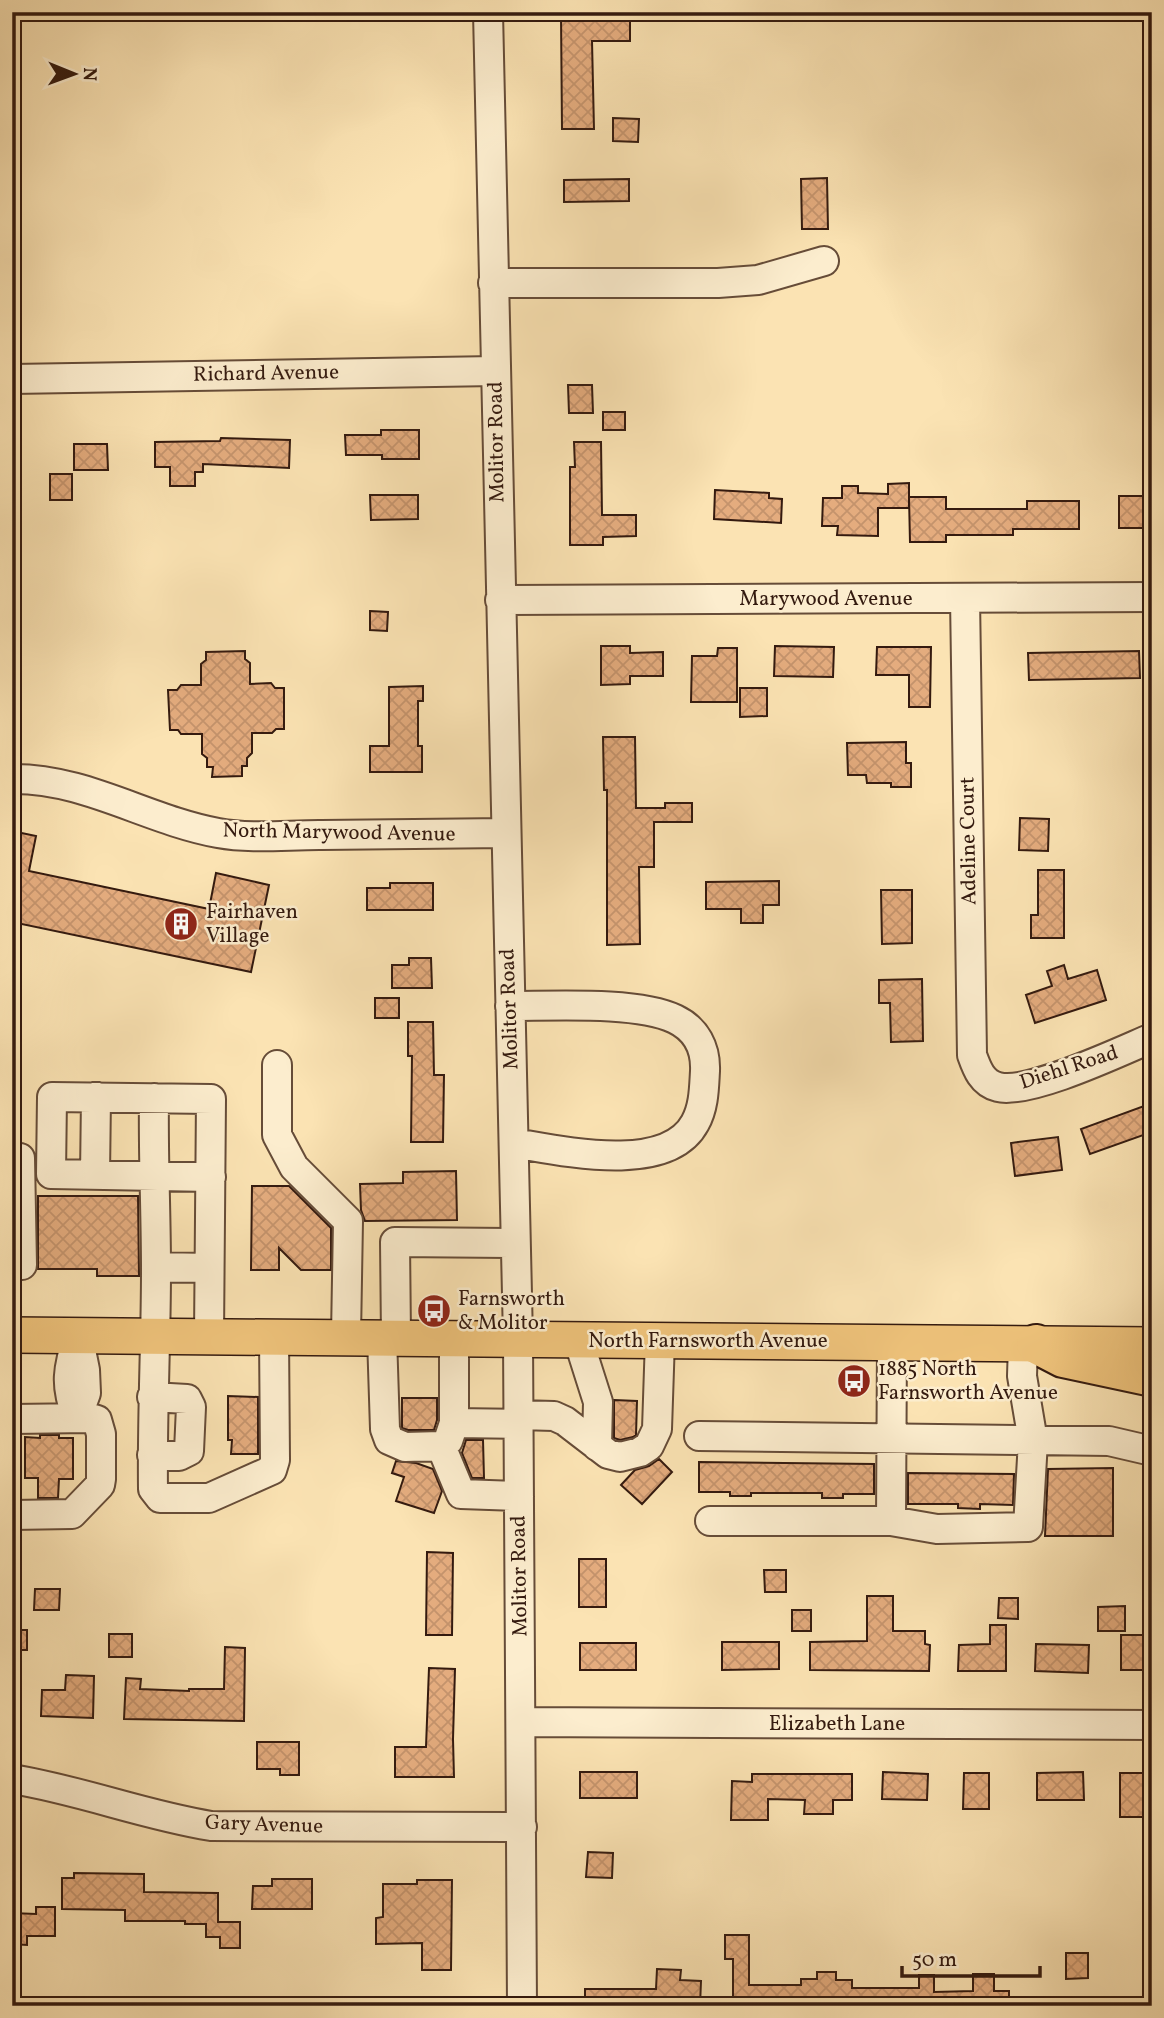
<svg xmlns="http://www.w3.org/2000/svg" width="1164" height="2018" font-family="Vollkorn,serif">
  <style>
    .building { fill: url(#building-cross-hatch); stroke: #341a0f; stroke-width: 2 }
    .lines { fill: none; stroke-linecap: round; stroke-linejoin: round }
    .minor-casing { stroke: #664c38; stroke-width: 32 }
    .major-casing { stroke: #341a0f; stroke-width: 38 }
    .highway-casing { stroke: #341a0f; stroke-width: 42 }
    .minor { stroke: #fcedce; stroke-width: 28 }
    .major { stroke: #eec27a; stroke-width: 35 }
    .highway { stroke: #eec27a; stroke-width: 38 }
    .labels { text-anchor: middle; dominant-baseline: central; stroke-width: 5; stroke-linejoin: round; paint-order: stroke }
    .street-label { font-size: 21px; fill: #341a0f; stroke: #fcedce }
    .poi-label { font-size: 21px; fill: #341a0f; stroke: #fcedce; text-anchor: start }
  </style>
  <defs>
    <pattern id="building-cross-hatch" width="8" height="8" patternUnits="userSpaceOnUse" patternTransform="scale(1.75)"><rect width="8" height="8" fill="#e4ac7e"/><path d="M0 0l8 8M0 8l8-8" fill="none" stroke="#c4936c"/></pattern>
  </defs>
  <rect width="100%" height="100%" fill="#fbe3b3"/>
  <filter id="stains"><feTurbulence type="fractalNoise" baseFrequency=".00286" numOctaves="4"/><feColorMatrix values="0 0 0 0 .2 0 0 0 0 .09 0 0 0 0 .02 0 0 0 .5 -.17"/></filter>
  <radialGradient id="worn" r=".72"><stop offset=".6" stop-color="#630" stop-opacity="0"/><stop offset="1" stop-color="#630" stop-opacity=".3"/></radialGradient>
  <path class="building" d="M 561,15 L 630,16 L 630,41 L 592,41 L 594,129 L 562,129 Z
    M 613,118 L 639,119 L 638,142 L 613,141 Z
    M 827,178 L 828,229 L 802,229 L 801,179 Z
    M 629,179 L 629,201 L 564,202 L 564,180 Z
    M 568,385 L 592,385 L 593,413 L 569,413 Z
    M 603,412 L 625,412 L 625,430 L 603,430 Z
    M 381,430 L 419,430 L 419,459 L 382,459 L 382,455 L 346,455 L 345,435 L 381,435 Z
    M 221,438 L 290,440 L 289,468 L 203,464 L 203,472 L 195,472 L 195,486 L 170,486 L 170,467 L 155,467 L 155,442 L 220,441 Z
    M 574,442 L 601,442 L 602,515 L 636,515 L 636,536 L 603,537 L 603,545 L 570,545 L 570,467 L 575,467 Z
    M 74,444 L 107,444 L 108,470 L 74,470 Z
    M 50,474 L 72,474 L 72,500 L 50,500 Z
    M 909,483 L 909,508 L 878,508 L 878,536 L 837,535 L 838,526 L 822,526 L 823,498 L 842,498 L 842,486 L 858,486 L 858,493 L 888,494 L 888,484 Z
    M 715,490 L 769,493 L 769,498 L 782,499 L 781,523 L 714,519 Z
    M 370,495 L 418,495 L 418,519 L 371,520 Z
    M 1119,496 L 1152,496 L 1152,528 L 1119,528 Z
    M 909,497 L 946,497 L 946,509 L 1027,509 L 1027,501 L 1079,501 L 1079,529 L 1013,529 L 1013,535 L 946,535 L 946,542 L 910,542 Z
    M 370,611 L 388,612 L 387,631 L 370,630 Z
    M 601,646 L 630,646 L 630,653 L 663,652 L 663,676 L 630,676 L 630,684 L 601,685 Z
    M 775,646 L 834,647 L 833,677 L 774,676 Z
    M 877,647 L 931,647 L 930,707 L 909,707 L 909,675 L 876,675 Z
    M 718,648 L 737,648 L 737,702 L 691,702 L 692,656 L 717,656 Z
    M 245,651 L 245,659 L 250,663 L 250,684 L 271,683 L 275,688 L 284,688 L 284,729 L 276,729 L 272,733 L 252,733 L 252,753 L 247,758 L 247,766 L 242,766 L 242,776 L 212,777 L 213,767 L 207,767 L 207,758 L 202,754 L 202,734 L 181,734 L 178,730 L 170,730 L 168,690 L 177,690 L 181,685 L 201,685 L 201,664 L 206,660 L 206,652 Z
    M 1139,651 L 1140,678 L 1029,680 L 1028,653 Z
    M 423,686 L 423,701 L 418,701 L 418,746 L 422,746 L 422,772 L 370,772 L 370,746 L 389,746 L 389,687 Z
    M 740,688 L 767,688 L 767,716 L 740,717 Z
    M 603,737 L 635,737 L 636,808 L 665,808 L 665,803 L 692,803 L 692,822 L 654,822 L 654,867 L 639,867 L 640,944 L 607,945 L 607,790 L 604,790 Z
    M 906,742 L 906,763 L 911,763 L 911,787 L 891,787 L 891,783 L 867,783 L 866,775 L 848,775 L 847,743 Z
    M 1020,818 L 1049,819 L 1048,851 L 1019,850 Z
    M 12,831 L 36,836 L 29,871 L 209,909 L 216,873 L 269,885 L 251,972 L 12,922 Z
    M 1038,870 L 1064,870 L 1064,938 L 1031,938 L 1031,915 L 1038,915 Z
    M 779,881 L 779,905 L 763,905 L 763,923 L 741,923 L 741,909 L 706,909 L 706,882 Z
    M 390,883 L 433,883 L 433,910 L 367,910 L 367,888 L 390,888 Z
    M 881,890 L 912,890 L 912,943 L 882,944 Z
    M 409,958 L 431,958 L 432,988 L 392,988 L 392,965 L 409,965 Z
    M 1064,965 L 1068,979 L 1097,970 L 1106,1000 L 1035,1023 L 1026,995 L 1052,986 L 1047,971 Z
    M 922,979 L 923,1041 L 891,1042 L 890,1003 L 879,1003 L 879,980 Z
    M 375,998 L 399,998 L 399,1018 L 375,1018 Z
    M 408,1022 L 433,1022 L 434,1075 L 444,1075 L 443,1142 L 411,1142 L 412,1056 L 408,1056 Z
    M 1144,1106 L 1152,1132 L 1090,1154 L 1081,1129 Z
    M 1058,1137 L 1062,1170 L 1015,1176 L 1011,1143 Z
    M 456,1171 L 457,1220 L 365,1221 L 361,1210 L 360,1184 L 403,1183 L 403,1172 Z
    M 252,1186 L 289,1186 L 331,1228 L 331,1270 L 301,1270 L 279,1248 L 279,1270 L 251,1270 Z
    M 38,1196 L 138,1196 L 139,1276 L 97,1276 L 97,1269 L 38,1269 Z
    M 228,1396 L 258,1397 L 258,1454 L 231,1454 L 232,1440 L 228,1440 Z
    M 402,1398 L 437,1398 L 437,1420 L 434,1430 L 408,1430 L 402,1428 Z
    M 614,1400 L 637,1401 L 636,1435 L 633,1437 L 620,1440 L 614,1438 Z
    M 40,1435 L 59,1435 L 59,1438 L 73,1438 L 73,1479 L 59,1479 L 58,1498 L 38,1498 L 38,1478 L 25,1478 L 25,1437 L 40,1438 Z
    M 466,1440 L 483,1440 L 484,1478 L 472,1478 L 462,1453 Z
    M 659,1459 L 672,1472 L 642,1504 L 621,1485 L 635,1470 L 649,1466 Z
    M 396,1461 L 416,1463 L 433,1469 L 442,1491 L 434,1513 L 396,1501 L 404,1477 L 392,1473 Z
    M 699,1462 L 874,1464 L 874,1494 L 843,1494 L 843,1498 L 822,1498 L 822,1493 L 751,1493 L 751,1496 L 730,1496 L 730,1492 L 699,1492 Z
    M 1113,1468 L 1113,1536 L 1045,1536 L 1048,1469 Z
    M 908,1473 L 1014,1474 L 1013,1505 L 980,1504 L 980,1509 L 958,1508 L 958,1504 L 908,1504 Z
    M 427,1552 L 453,1553 L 452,1635 L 426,1635 Z
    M 579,1559 L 606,1559 L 606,1607 L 579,1607 Z
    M 764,1570 L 786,1570 L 786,1592 L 765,1592 Z
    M 35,1589 L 60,1589 L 59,1610 L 34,1610 Z
    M 867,1596 L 893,1596 L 893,1631 L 925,1631 L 925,1644 L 930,1645 L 929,1671 L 810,1670 L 810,1642 L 867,1641 Z
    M 999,1598 L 1018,1598 L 1018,1619 L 998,1618 Z
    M 1125,1606 L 1125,1631 L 1098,1631 L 1098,1607 Z
    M 792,1610 L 811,1610 L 811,1631 L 792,1631 Z
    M 990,1625 L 1006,1625 L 1006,1671 L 958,1671 L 959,1645 L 990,1644 Z
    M 12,1630 L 27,1630 L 27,1650 L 12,1650 Z
    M 109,1634 L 132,1634 L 132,1657 L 109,1657 Z
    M 1121,1635 L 1152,1635 L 1152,1670 L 1121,1670 Z
    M 722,1642 L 779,1642 L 779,1669 L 722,1670 Z
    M 580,1643 L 636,1643 L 636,1670 L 580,1670 Z
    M 1036,1644 L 1089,1645 L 1088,1673 L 1035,1671 Z
    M 225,1647 L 245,1648 L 244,1721 L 124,1719 L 126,1678 L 141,1679 L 140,1689 L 189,1691 L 189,1689 L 224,1689 Z
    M 429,1668 L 455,1669 L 453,1739 L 454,1777 L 395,1777 L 395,1747 L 426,1747 Z
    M 66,1675 L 94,1676 L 93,1718 L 41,1716 L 42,1690 L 65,1690 Z
    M 257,1742 L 299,1742 L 299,1775 L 280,1775 L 280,1769 L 257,1769 Z
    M 580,1772 L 637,1772 L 637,1798 L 580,1798 Z
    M 883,1772 L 928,1774 L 927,1800 L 882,1799 Z
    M 1083,1772 L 1084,1800 L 1037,1800 L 1037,1773 Z
    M 964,1773 L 989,1773 L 989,1809 L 963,1809 Z
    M 1120,1773 L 1152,1773 L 1152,1801 L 1147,1801 L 1147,1817 L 1120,1817 Z
    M 752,1774 L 852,1774 L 852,1800 L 833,1800 L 833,1814 L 804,1814 L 805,1800 L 768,1799 L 768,1820 L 731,1820 L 732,1781 L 752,1782 Z
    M 588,1852 L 613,1853 L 612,1878 L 586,1877 Z
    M 74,1873 L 144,1874 L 144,1892 L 218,1893 L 218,1922 L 240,1922 L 240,1948 L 220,1948 L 220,1937 L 206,1937 L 206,1924 L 185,1924 L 185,1921 L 125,1921 L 125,1910 L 62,1909 L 62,1878 L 74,1878 Z
    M 272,1879 L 312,1879 L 312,1909 L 252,1909 L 253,1886 L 272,1886 Z
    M 417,1880 L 452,1880 L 451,1970 L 422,1970 L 422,1943 L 376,1944 L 376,1918 L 383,1917 L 383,1884 L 417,1884 Z
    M 36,1907 L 55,1907 L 55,1936 L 27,1936 L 27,1945 L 12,1944 L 12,1913 L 36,1914 Z
    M 725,1935 L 749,1935 L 749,1985 L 801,1985 L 801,1979 L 817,1979 L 817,1972 L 836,1972 L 836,1980 L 852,1980 L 852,1988 L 919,1988 L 919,1975 L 934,1975 L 934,1992 L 973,1991 L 973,1974 L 994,1974 L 994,1991 L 1009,1991 L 1009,2006 L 733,2006 L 733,1959 L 725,1959 Z
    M 1066,1953 L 1088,1953 L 1088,1978 L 1066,1979 Z
    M 657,1969 L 681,1970 L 680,1980 L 701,1981 L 700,2006 L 585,2006 L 585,1989 L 656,1989 Z"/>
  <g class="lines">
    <g class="minor-casing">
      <path id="minor" d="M 488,12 L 518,1339 L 522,2006
        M 493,283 L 718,283 L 758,280 L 824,261
        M 12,379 L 495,371
        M 965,598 L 972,1055 C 977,1069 982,1083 998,1087 C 1029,1095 1121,1051 1152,1038
        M 500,600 L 1152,597
        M 12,779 C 85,778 147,820 218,833 C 251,839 285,835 319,835 C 381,834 443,834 506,833
        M 510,1006 C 553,1006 638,1001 675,1019 C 696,1029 706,1048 705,1071 C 704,1088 704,1107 695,1123 C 667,1175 562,1151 514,1143
        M 277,1065 L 277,1135 L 294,1167 L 348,1221 L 346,1336
        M 154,1098 C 153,1155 156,1212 156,1269 C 156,1343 152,1416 153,1489 L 160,1498 L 209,1498 L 272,1470 L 275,1460 L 274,1336
        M 12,1158 L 20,1158 L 22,1265 L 12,1265
        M 95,1175 L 96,1097
        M 156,1267 L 209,1268
        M 78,1335 L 85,1370 L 86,1393 L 77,1418 C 64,1383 68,1370 78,1335 Z
        M 209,1336 C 209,1257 211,1178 211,1099 L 52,1097 L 51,1174 L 211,1177
        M 382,1337 L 385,1429 L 389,1440 L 405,1447 L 441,1446 L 448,1441 L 454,1423 L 454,1339
        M 396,1337 L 395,1242 L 515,1243
        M 578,1339 L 598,1402 L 597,1446
        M 152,1397 L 187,1399 L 191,1407 L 189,1451 L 179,1456 L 152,1455
        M 519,1415 L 554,1416 L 565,1421 L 608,1454 L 620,1457 L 640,1452 L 649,1446 L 657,1429 L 660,1339
        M 12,1419 L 90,1418 L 97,1420 L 101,1434 L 101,1479 L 100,1485 L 72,1514 L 12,1515
        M 454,1423 L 519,1424
        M 699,1436 L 1109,1441 L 1152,1451
        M 441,1446 L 461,1494 L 519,1496
        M 710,1521 L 891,1521 L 937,1529 L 1028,1527 L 1033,1441 L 1022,1376 L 1023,1344
        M 891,1521 L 892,1342
        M 522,1722 L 1152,1725
        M 12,1779 C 80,1790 143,1815 211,1826 L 522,1827"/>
    </g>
    <g class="major-casing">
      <path id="major" d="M 12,1335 L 1152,1345"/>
    </g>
    <g class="highway-casing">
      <path id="highway" d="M 1036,1344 L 1063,1358 L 1152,1377"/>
    </g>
    <use href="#minor" class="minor"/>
    <use href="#major" class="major"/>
    <use href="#highway" class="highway"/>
  </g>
  <defs>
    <g id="building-disc" transform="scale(1.75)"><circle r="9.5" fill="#8f2418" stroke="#fcedce"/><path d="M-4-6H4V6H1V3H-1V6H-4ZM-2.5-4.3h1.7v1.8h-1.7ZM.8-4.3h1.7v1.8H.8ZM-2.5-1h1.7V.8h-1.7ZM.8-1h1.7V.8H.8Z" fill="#fff"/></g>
    <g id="bus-disc" transform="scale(1.75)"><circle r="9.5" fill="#8f2418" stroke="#fcedce"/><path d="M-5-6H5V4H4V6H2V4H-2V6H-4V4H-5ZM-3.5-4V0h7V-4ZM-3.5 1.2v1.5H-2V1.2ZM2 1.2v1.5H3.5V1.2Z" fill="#fff"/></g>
  </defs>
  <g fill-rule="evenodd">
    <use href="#building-disc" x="181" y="924"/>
    <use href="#bus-disc" x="434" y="1311"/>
    <use href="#bus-disc" x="854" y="1381"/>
  </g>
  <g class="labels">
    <g class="street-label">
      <text transform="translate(266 374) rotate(-1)">Richard Avenue</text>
      <text transform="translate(497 442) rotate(-91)">Molitor Road</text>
      <text x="826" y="599">Marywood Avenue</text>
      <text transform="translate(339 833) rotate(1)">North Marywood Avenue</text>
      <text transform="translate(969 841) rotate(-91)">Adeline Court</text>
      <text transform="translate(510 1009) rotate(-92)">Molitor Road</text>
      <text transform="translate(1069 1068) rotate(-18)">Diehl Road</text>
      <text x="708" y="1341">North Farnsworth Avenue</text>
      <text transform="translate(520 1576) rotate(-91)">Molitor Road</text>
      <text x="837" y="1724">Elizabeth Lane</text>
      <text transform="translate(264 1825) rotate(2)">Gary Avenue</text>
    </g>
    <g class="poi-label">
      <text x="206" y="912">Fairhaven<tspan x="206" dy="24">Village</tspan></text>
      <text x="458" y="1299">Farnsworth<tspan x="458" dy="24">&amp; Molitor</tspan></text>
      <text x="878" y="1369">1885 North<tspan x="878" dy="24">Farnsworth Avenue</tspan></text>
    </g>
  </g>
  <rect width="1164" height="2018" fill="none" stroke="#fbe3b3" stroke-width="42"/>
  <rect x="14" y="14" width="1136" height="1990" fill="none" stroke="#341a0f" stroke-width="3.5"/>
  <rect x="21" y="21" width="1122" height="1976" fill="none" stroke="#341a0f" stroke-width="2"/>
  <g transform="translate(74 74) rotate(91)" stroke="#fcedce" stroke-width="5" paint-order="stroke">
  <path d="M0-5L12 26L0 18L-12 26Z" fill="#341a0f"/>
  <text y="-10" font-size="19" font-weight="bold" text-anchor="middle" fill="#341a0f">N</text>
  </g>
  <path d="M902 1966v10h138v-10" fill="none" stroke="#341a0f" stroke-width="3.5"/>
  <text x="912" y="1966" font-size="21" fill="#341a0f" stroke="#fcedce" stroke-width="5" paint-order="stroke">50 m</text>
  <rect width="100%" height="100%" filter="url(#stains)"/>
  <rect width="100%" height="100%" fill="url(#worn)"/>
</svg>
